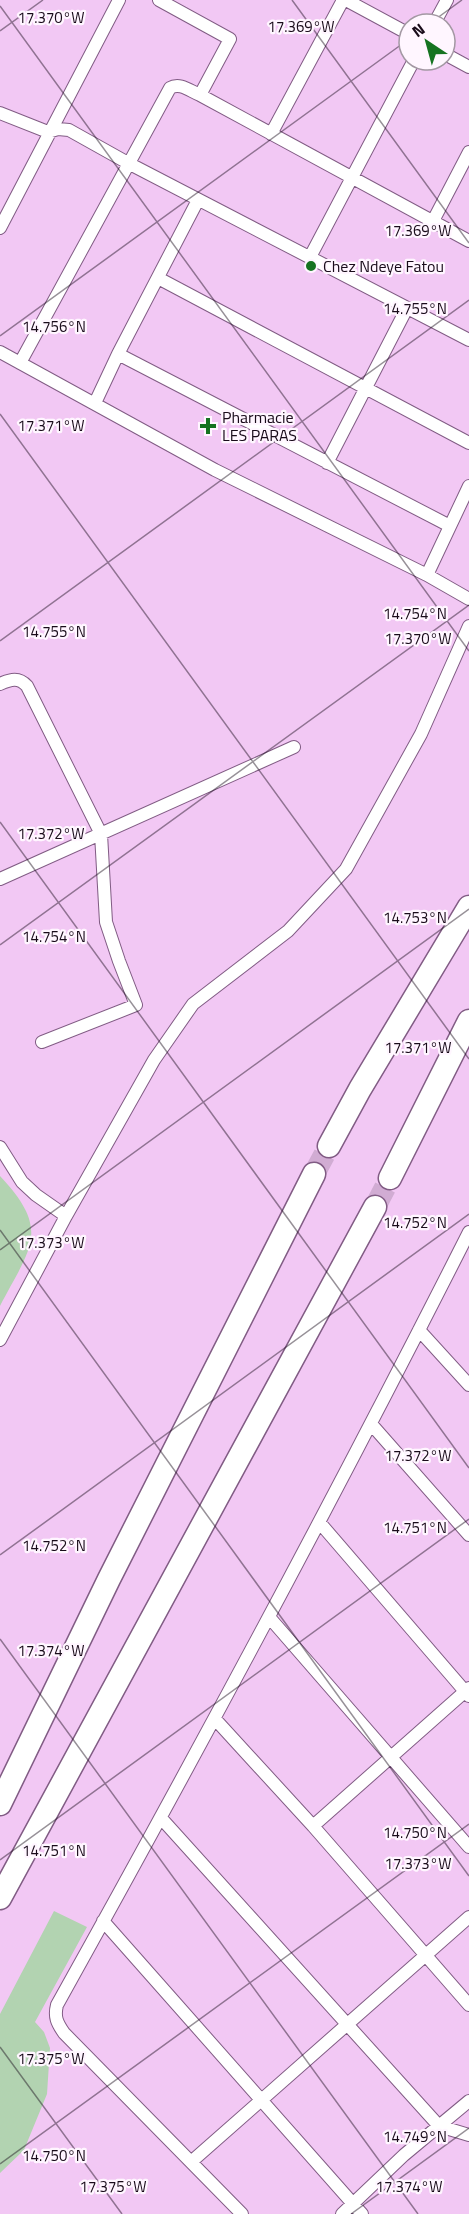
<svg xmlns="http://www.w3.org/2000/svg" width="469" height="2214" font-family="'Titillium Web',sans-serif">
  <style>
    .green { fill: #b2d3b1 }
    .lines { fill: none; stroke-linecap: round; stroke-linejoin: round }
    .motorway-tunnel { stroke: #d1acd3; stroke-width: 22; stroke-dasharray: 22 11; stroke-linecap: butt }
    .minor-casing { stroke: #815c84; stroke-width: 14 }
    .motorway-casing { stroke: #815c84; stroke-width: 25 }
    .minor { stroke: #fff; stroke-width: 12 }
    .motorway { stroke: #fff; stroke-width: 22 }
    .ticks { fill: none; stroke: #190b1a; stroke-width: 1.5; stroke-opacity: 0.45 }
    .poi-dot { fill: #167321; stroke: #fff6ff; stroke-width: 2 }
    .labels { text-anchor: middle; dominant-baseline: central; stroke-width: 4.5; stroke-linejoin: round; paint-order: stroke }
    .poi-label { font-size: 16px; fill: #190b1a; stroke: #fff6ff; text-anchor: start }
    .ticks-label { font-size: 15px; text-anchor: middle; fill: #190b1a; stroke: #fff6ff; stroke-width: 4.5; stroke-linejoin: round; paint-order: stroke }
  </style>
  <rect width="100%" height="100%" fill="#f2c8f4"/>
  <path class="green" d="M 0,1176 C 52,1231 30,1248 0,1306 Z
    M 54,1911 L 87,1927 L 35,2022 L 44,2032 L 50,2048 L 47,2094 L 24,2150 L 0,2173 L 0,2014 Z"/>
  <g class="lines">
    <path class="motorway-tunnel" d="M 314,1174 L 329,1146
      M 375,1207 L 390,1178"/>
    <g class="minor-casing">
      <path id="minor" d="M 159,0 L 230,39 L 200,95
        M 346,0 L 409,34
        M 434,24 L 447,0
        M 445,54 L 469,67
        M 0,113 L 48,132 L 58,129 L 69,130 L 128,163 L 469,340
        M 271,134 L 343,0
        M 433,221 L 469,152
        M 0,228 L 119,0
        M 310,257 L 414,60
        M 158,278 L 469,443
        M 0,352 L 215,470 L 427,575 L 469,599
        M 118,354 L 450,526
        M 20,363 L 170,88 C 180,82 190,91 200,95 L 469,241
        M 95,403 L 118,354 L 198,200
        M 327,463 L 407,308
        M 427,575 L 469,486
        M 0,684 C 11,679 19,677 27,686 L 101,834 L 106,922 L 119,961 L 136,1005 L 42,1042
        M 0,879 L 294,747
        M 0,1147 L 22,1182 L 36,1195 L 66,1216
        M 419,1330 L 469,1385
        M 0,1340 L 66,1216 L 154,1060 L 193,1004 L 288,931 L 346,869 L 421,734 L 469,626
        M 372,1425 L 469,1535
        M 320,1523 L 469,1696
        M 269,1617 L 469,1847
        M 215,1719 L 313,1826 L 469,2005
        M 161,1818 L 439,2126 L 469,2135
        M 313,1826 L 469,1688
        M 103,1921 L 362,2214
        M 191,2162 L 469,1917
        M 242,2214 L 64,2033 C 57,2023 54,2017 57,2005 C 199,1750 337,1493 469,1232
        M 342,2214 L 404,2155 L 469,2101"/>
    </g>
    <g class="motorway-casing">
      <path id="motorway" d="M 329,1146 L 360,1089 L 469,907
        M 390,1178 L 469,1021
        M 0,1804 L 109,1579 L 314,1174
        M 0,1898 L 375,1207"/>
    </g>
    <use href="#minor" class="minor"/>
    <use href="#motorway" class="motorway"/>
  </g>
  <path class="ticks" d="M 292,0 L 469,243M 0,6 L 469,651M 429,24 L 462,0M 0,31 L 43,0M 0,336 L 409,39M 0,414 L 469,1059M 0,641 L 469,300M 0,822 L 469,1468M 0,945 L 469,605M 0,1230 L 469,1876M 0,1250 L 469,909M 0,1555 L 469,1214M 0,1639 L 418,2214M 0,1860 L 469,1519M 0,2047 L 122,2214M 0,2164 L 469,1824M 351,2214 L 469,2128"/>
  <g class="poi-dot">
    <circle cx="311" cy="266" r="6"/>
    <path d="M205 417h6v6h6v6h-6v6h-6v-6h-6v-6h6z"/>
  </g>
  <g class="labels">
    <g class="poi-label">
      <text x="323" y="266">Chez Ndeye Fatou</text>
      <text x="222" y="417">Pharmacie<tspan x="222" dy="18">LES PARAS</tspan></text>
    </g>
  </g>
  <g class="ticks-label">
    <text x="51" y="23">17.370°W</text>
    <text x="301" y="32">17.369°W</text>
    <text x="418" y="236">17.369°W</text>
    <text x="415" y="314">14.755°N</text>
    <text x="54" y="332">14.756°N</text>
    <text x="51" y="431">17.371°W</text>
    <text x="415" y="619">14.754°N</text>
    <text x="54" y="637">14.755°N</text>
    <text x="418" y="644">17.370°W</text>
    <text x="51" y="839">17.372°W</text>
    <text x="415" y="923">14.753°N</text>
    <text x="54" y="942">14.754°N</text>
    <text x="418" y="1053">17.371°W</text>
    <text x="415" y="1228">14.752°N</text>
    <text x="51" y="1248">17.373°W</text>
    <text x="418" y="1461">17.372°W</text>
    <text x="415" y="1533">14.751°N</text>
    <text x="54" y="1551">14.752°N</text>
    <text x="51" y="1656">17.374°W</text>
    <text x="415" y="1838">14.750°N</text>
    <text x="54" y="1856">14.751°N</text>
    <text x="418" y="1869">17.373°W</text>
    <text x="51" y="2064">17.375°W</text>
    <text x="415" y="2142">14.749°N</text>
    <text x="54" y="2161">14.750°N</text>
    <text x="113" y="2192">17.375°W</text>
    <text x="409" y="2192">17.374°W</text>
  </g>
  <g transform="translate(427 42) rotate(324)"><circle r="28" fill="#fff6ff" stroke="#a398a3" stroke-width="1.5"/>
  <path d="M0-4.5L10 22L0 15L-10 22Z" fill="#167321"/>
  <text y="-9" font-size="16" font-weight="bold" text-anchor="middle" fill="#190b1a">N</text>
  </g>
</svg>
